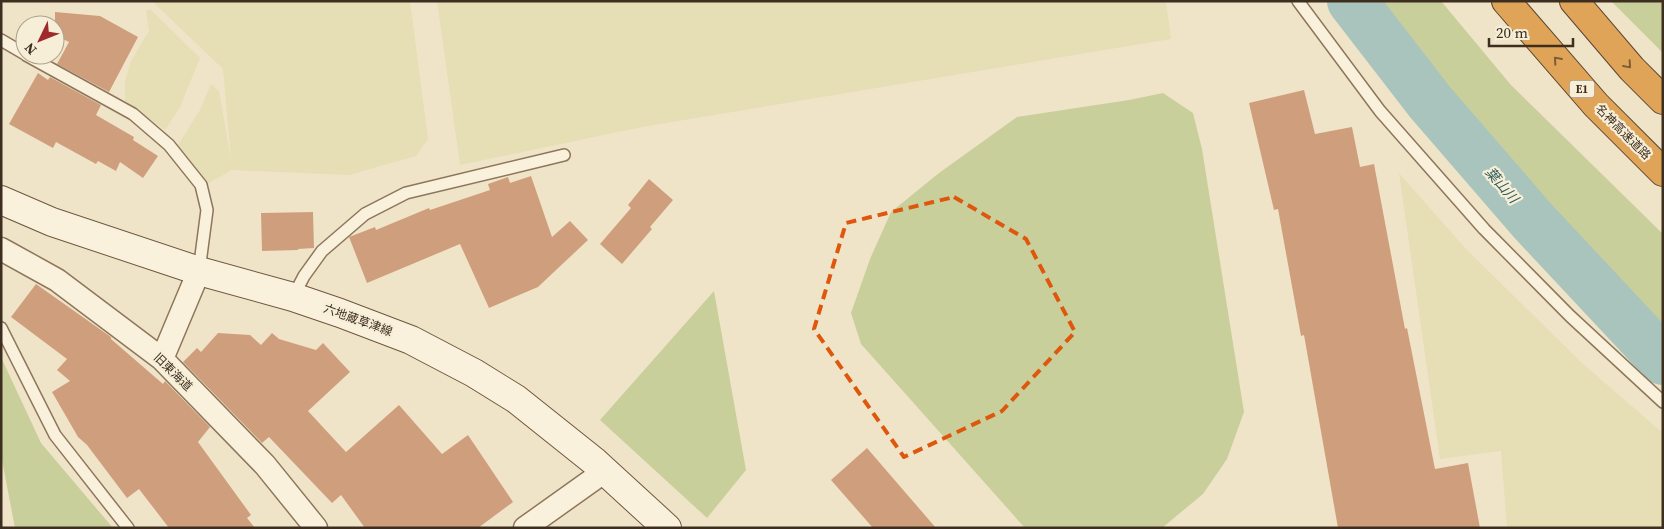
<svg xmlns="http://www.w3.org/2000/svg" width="1664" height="529" font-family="'Source Serif 4','Noto Sans JP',serif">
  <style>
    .farmland { fill: #e6deb5 }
    .green { fill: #c9cf9b }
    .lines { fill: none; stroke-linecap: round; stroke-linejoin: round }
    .river { stroke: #a9c4bc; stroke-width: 50 }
    .building { fill: #cf9f7d }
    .lane-casing { stroke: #8d765c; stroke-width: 14 }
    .street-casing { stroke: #8d765c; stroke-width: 25 }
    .secondary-casing { stroke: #6f573f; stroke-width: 30 }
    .highway-casing { stroke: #5b4430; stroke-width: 30 }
    .lane { stroke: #faf1dc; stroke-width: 11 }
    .street { stroke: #faf1dc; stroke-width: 22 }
    .secondary { stroke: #faf1dc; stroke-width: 28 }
    .highway { stroke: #e0a458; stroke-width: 28 }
    .oneway { stroke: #7e5d36 }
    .marked { fill: none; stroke: #df570d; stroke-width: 4; stroke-dasharray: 10 6; stroke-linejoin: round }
    .labels { text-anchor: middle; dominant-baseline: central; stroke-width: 4.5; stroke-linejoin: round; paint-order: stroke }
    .shield { fill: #f7eed8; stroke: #756857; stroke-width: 1 }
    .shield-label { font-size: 11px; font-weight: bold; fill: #3d2e20 }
    .street-label { font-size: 12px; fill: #3d2e20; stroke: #f7eed8 }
    .water-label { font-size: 14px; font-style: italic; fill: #2f5d5a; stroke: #f7eed8 }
  </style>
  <rect width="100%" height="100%" fill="#f0e4c8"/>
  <path class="farmland" d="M 150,1 L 410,1 L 428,139 L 416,156 L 349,175 L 232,170 L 207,184 L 178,145 L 200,110 L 211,84 L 219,91 L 231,160 L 223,69 L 153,2 Z
    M 437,1 L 1166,1 L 1171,39 L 642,127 L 460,165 Z
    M 150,9 L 200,58 L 180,107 L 165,130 L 125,101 L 125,81 L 131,61 L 149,31 L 146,11 Z
    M 1399,173 L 1465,248 L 1583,364 L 1663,433 L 1663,528 L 1507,528 L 1501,451 L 1440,459 Z"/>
  <path class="green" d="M 1367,1 L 1441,1 L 1511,85 L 1663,234 L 1663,342 C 1620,300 1581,256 1541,212 C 1480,144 1421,75 1367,1 Z
    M 1611,1 L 1663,1 L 1663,53 Z
    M 1163,93 L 1193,113 L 1202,149 L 1244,412 L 1227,459 L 1203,494 L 1162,528 L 1025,528 L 861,344 L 851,313 L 870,259 L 891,212 L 939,173 L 1017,117 L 1129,100 Z
    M 714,291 L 746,470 L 707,518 L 600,420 Z
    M 1,357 L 41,443 L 113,528 L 15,528 L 1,455 Z"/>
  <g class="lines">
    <path class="river" d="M 1352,1 L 1430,102 L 1532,220 L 1663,360"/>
  </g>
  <path class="building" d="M 55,12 L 100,16 L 138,37 L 109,92 L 57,64 L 69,42 L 55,35 Z
    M 38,73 L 48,80 L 50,77 L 101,105 L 96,115 L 134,137 L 133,140 L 158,156 L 143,178 L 120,162 L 116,171 L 98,161 L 96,164 L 56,142 L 53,148 L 9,124 Z
    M 1304,90 L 1315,134 L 1352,127 L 1360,167 L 1374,164 L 1405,329 L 1407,328 L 1435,469 L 1468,463 L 1480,528 L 1338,528 L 1304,335 L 1301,336 L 1278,209 L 1274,210 L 1249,103 Z
    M 531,176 L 552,237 L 570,221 L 588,240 L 538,287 L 489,308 L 460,244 L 367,283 L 349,237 L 375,227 L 376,230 L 429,208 L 430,210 L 490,190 L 488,184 L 508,177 L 510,183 Z
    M 649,179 L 673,200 L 650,227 L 652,229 L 622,264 L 600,244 L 631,208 L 628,205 Z
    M 313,212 L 314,248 L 298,249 L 298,250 L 262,251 L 261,213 Z
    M 36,284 L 111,337 L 111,339 L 163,384 L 165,381 L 210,427 L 198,442 L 251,515 L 247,518 L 255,528 L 169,528 L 139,489 L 127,498 L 87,445 L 78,437 L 52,392 L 70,381 L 57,370 L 67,359 L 11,317 Z
    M 218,333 L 250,335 L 261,345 L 272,333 L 279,339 L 316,350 L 323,343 L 350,372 L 308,411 L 346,452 L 399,405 L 442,454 L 468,435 L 513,502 L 478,528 L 365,528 L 341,495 L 332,503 L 269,437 L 262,443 L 183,362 L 197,348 L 201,352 Z
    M 867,448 L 936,528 L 873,528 L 831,480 Z"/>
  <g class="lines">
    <g class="lane-casing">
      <path id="lane" d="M 1298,1 L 1380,111 L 1484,229 L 1570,316 L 1663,402
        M 1,40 L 25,54
        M 26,55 L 133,114 L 169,145 L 201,185 L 207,210 L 199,271
        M 293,297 L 304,276 L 322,251 L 365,214 L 406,193 L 564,155
        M 1,328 L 55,435 L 128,528"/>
    </g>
    <g class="street-casing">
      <path id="street" d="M 1,249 L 57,280 L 162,359 L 265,465 L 316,528
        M 162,359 L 199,271
        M 525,528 L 605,471"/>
    </g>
    <g class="secondary-casing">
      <path id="secondary" d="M 1,200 L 52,222 L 199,271 L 293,297 L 340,313 L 411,340 L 474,373 L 516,399 L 595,462 L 667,528"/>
    </g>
    <g class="highway-casing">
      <path id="highway" d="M 1506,1 L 1596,105 L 1663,172
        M 1574,1 L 1632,69 L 1663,100"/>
    </g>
    <use href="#lane" class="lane"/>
    <use href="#street" class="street"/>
    <use href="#secondary" class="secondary"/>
    <use href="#highway" class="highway"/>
  </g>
  <defs><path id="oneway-chevron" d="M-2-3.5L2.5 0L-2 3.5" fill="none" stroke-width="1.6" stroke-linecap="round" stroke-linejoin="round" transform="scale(1.25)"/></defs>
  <g class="oneway">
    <use href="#oneway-chevron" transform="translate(1557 60) rotate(-131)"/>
    <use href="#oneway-chevron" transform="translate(1628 65) rotate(49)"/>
  </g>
  <path class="marked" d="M 954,197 L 1026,239 L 1075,332 L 1002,411 L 904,457 L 814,329 L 846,223 Z"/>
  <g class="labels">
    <rect class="shield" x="1569.5" y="80.5" width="25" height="17" rx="4"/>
    <g class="shield-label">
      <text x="1582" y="89">E1</text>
    </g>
    <g class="street-label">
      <text transform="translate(1623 132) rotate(45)">名神高速道路</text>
      <text transform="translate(358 320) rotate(20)">六地蔵草津線</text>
      <text transform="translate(173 372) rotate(44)">旧東海道</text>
    </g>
    <g class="water-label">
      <text transform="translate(1502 185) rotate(49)">葉山川</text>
    </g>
  </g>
  <rect width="1664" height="529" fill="none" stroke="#3d2e20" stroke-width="5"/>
  <g transform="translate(40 40) rotate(227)"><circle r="24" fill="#f7eed8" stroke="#ada18e"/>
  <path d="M0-4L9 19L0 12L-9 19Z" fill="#9e2a2b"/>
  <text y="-8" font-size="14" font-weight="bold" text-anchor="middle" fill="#3d2e20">N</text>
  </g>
  <path d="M1489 38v8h84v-8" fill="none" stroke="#3d2e20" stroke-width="2.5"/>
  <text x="1496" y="38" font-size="15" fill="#3d2e20" stroke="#f7eed8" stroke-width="4" paint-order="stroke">20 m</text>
</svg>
